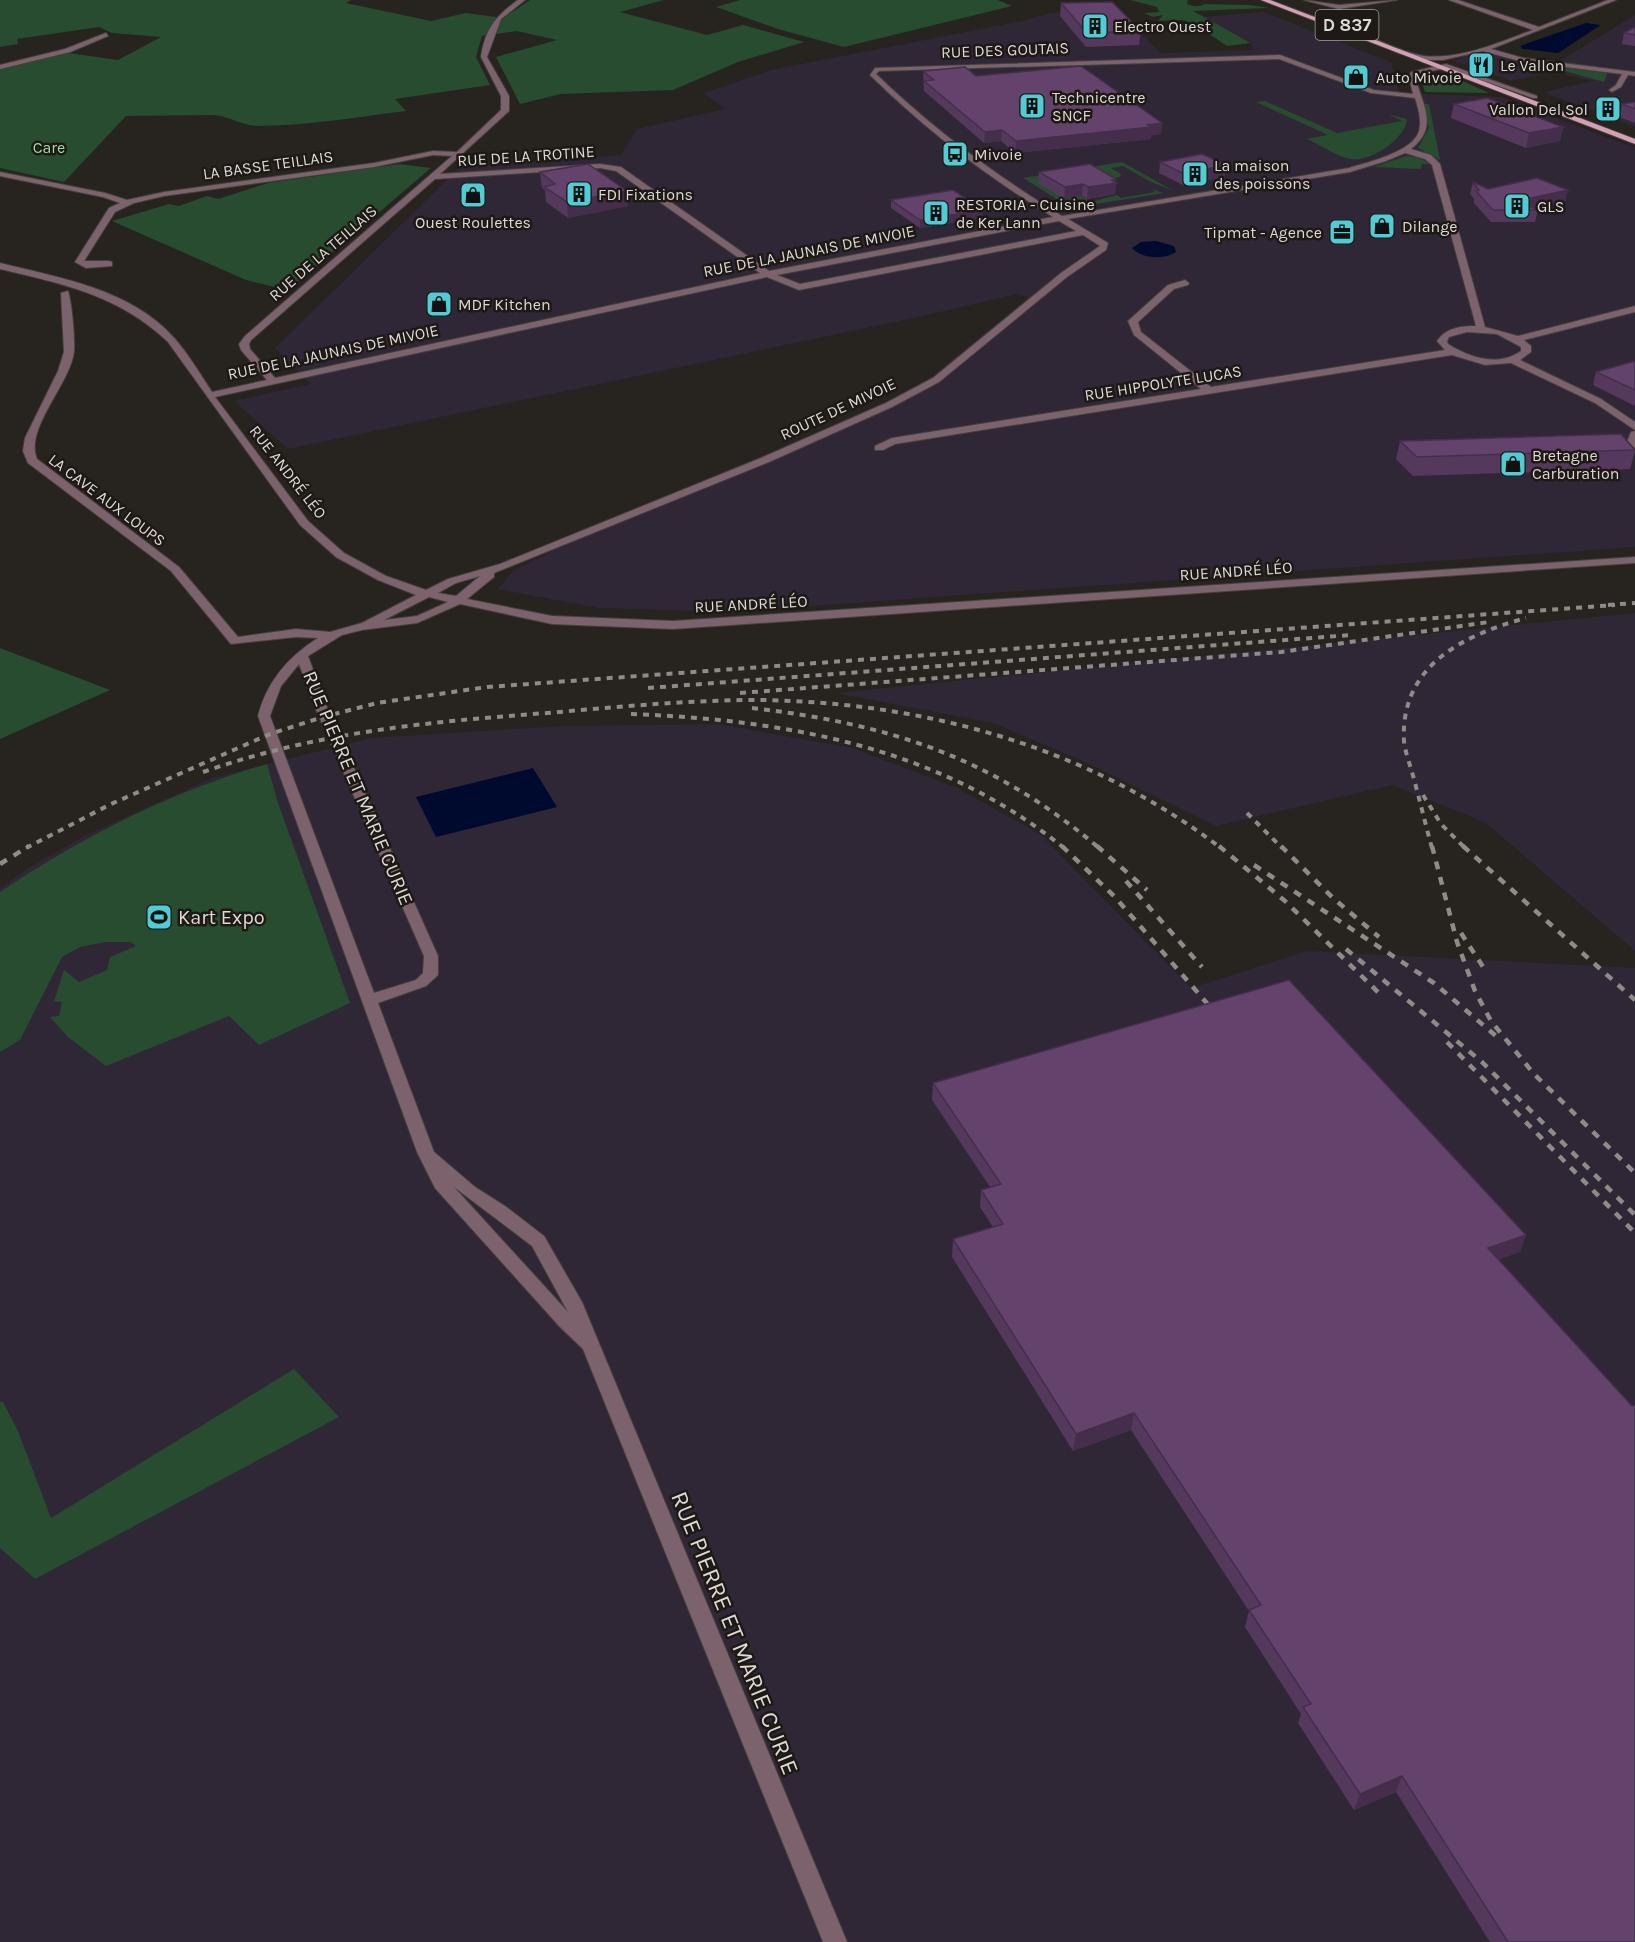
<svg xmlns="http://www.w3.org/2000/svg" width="1635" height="1942" font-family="Karla,sans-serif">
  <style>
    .industrial { fill: #2f2736 }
    .green { fill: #274c2f }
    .water { fill: #000a2f }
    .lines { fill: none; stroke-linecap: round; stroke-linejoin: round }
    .minor-casing { stroke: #44403c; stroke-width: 2 }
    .major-casing { stroke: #44403c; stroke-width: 2 }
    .minor { fill: #7b626c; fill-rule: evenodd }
    .major { fill: #d4a0b6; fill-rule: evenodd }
    .rail-far1 { stroke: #8f8b88; stroke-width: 4; stroke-dasharray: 6 6; stroke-linecap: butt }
    .rail { stroke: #8f8b88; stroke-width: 4.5; stroke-dasharray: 8 8; stroke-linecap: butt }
    .wall { fill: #55395d }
    .shaded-wall { fill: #452e4c }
    .building { fill: #63426c; stroke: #452e4c; stroke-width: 1.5 }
    .labels { text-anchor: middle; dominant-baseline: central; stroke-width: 5; stroke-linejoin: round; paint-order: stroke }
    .far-poi-label { font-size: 16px; fill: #dcd9d6; stroke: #1e1915; text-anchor: start }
    .far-street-label { font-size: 16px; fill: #dcd9d6; stroke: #1e1915 }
    .far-park-label { font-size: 16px; fill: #97dfa4; stroke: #1e1915 }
    .shield { fill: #1e1915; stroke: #a39f9c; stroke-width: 1.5 }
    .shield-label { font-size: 18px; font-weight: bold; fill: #dcd9d6 }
    .street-label { font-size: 20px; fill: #dcd9d6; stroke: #1e1915 }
    .poi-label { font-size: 20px; fill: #dcd9d6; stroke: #1e1915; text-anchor: start }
    .near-street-label { font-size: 24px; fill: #dcd9d6; stroke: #1e1915 }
  </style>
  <rect width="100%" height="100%" fill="#27231f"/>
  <path class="industrial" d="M 1115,8 L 1161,53 L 1253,50 L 1251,42 L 1202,17 L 1263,12 L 1391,62 L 1399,93 L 1501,97 L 1635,148 L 1635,547 L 726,612 L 599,608 L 498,589 L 513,571 L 639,508 L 883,404 L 931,377 L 1029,297 L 1017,294 L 914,318 L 288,449 L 234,401 L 311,384 L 275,348 L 460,167 L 621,155 L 637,129 L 725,109 L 704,93 L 771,70 L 1022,21 L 1050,13 Z
    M 1635,15 L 1635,127 L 1543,92 L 1593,81 L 1553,72 L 1511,81 L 1454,61 L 1472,53 L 1482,53 L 1557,65 L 1563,59 Z
    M 1635,613 L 1635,951 L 1486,823 L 1392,785 L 1216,826 L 1083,761 L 993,723 L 835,693 Z
    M 718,724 L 852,748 L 955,787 L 1040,834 L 1191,988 L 1307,951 L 1635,968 L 1635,1942 L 0,1942 L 0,888 L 30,867 L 86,835 L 212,778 L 372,738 L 562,726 Z"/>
  <path class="green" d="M 0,0 L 351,0 L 346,3 L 431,21 L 466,13 L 503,18 L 530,0 L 664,0 L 620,12 L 707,35 L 743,25 L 804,42 L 738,62 L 673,90 L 561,94 L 520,104 L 496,57 L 557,40 L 517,31 L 482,36 L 476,57 L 490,85 L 395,99 L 406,111 C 356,117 306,126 256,126 C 241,125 231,117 215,115 L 126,116 L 64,182 L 0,168 L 0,69 L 69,53 L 118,60 L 161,37 L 112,33 L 99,27 L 17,39 L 18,44 L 0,47 Z
    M 740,0 L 998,0 L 1012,6 L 844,47 L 778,29 L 716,7 Z
    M 1130,0 L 1188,0 L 1187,4 C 1194,7 1198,7 1205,4 L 1249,5 L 1270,8 L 1193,11 L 1251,43 L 1227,46 L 1196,25 L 1182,20 L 1158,21 L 1163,15 L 1153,17 L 1144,13 L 1159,12 L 1157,7 Z
    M 1550,67 L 1557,67 L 1607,73 L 1604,82 Z
    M 1429,75 L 1441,80 L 1458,79 L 1489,93 L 1425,92 L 1421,80 Z
    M 1265,101 L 1337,133 L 1402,121 L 1390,115 L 1392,115 L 1407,119 C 1406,139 1369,163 1350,159 C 1336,156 1321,145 1307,139 L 1328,135 L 1256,102 Z
    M 1424,104 L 1429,104 L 1440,160 L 1418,148 L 1429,128 Z
    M 1406,156 L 1419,157 L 1430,164 L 1422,164 L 1421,169 L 1374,167 Z
    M 1122,162 L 1174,191 L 1151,182 L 1123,166 L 1111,168 L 1121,174 L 1120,177 L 1098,181 L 1064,199 L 1082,196 L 1091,202 L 1117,195 L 1121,198 L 1155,192 L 1151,189 L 1164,193 L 1071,208 L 1023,178 Z
    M 399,164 L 431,168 L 288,290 L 246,280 L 112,221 L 169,204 L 179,206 L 207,196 L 218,199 L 268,183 Z
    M 0,648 L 110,690 L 0,739 Z
    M 267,764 L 278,803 L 350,1003 L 259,1045 L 229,1016 L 106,1066 L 68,1037 L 50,1017 L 59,1016 L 62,1002 L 54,1001 L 64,970 L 79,982 L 107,970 L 110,957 L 136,946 L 130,942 L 105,942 L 80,947 L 62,957 L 20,1040 L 0,1052 L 0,892 C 82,837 172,791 267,764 Z
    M 294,1369 L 339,1417 L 35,1579 L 0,1548 L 0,1402 L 3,1402 L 18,1431 L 51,1518 Z"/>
  <path class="water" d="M 1586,23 L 1601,25 L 1558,53 L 1523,49 L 1520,46 Z
    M 1156,241 L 1174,246 L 1176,252 C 1164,260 1142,259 1132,248 L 1141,242 Z
    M 533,768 L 557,807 L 436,837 L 416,797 Z"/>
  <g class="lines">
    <g class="minor-casing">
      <path id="minor" d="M 518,0 L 525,0 L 501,19 L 487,57 L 509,96 L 509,111 L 440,174 L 600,164 L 621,167 L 769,271 L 1053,217 C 986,176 926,130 870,75 L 875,68 L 1280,55 L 1374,90 L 1413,94 L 1409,77 L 1411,72 L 1446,64 L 1537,96 L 1537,98 L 1533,98 L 1446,68 L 1416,74 L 1415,77 C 1423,106 1439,127 1411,149 L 1431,155 L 1440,164 L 1485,327 L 1518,336 L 1635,306 L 1635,312 L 1524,340 L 1531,346 L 1531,352 L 1520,360 L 1601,399 L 1635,422 L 1635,430 L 1595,403 L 1511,363 L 1485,365 L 1452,355 L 895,444 L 883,450 L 875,450 L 875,446 L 892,438 L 1201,389 L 1134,335 L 1128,321 L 1168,285 L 1185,280 L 1189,283 L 1188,285 L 1174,289 L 1138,322 L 1141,332 L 1211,387 L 1445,350 L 1437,341 C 1446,328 1460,326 1476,326 L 1432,165 L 1425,159 L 1405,153 L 1386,161 L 1350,172 L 1068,219 L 1108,243 L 1106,250 L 1067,277 L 939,382 L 892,407 L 769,462 L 494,573 L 494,577 L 467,599 L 552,616 L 673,621 L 1635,557 L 1635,563 L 673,629 L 552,624 L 460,604 L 417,623 L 362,630 L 342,635 L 308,656 L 326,705 L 438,956 L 438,975 L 426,986 L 378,1003 L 434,1152 L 475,1187 L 505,1206 L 544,1236 L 582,1302 L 847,1942 L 823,1942 L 583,1349 L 560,1327 L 435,1188 L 417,1152 L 258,716 C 267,681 288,657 318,638 L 296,637 L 231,644 L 171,571 L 28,463 L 23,451 L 25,438 L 58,371 L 64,352 L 61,293 L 68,291 C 72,304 75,338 74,352 C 70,384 24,429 37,459 L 179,567 L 238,637 L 296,629 L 330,632 L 362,623 L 416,595 L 378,580 L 336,557 L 300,525 L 168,342 C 119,295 63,284 0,269 L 0,263 C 60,278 132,289 175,339 C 189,355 200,374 212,392 L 267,380 L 241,350 L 239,344 L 245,336 L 452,156 L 433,155 L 374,167 L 164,196 L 134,203 L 115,212 L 84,261 L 109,261 L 112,262 L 112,266 L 86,268 L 75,262 L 109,208 L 120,203 L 103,197 L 0,176 L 0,172 L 105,193 L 127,200 L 164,192 L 374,163 L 433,151 L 457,152 L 501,110 L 501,96 L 481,57 C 485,29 496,16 518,0 ZM 1279,59 L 1371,93 L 1415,98 C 1418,108 1422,120 1419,131 C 1413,152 1368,162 1349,168 L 1062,216 C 995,175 933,129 876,74 L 879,71 ZM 600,168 L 616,171 L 760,273 L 275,378 L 250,349 L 249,344 L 251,340 L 435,179 ZM 1059,221 L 1076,231 L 800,284 L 777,275 ZM 1083,235 L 1100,246 L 1061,273 L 933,378 L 886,403 L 761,458 L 500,564 L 448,579 L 426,590 L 386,576 L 344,553 L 308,521 L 215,397 L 767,277 L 799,290 ZM 1467,332 L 1497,334 L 1521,347 L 1521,351 C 1499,367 1470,358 1448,344 L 1447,341 L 1449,337 ZM 480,576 L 456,596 L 438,593 L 456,583 ZM 429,597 L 448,602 L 417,616 L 384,620 ZM 299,664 L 314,705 L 424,956 L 423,973 L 416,980 L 374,993 L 270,716 L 281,686 ZM 454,1187 L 532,1246 L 568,1312 Z
        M 1304,0 L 1339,5 L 1397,0 L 1339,9 Z
        M 1449,0 L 1458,0 L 1539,27 L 1608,0 L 1616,0 L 1491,49 L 1523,58 L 1635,72 L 1635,76 L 1628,75 L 1621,87 L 1612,92 L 1609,90 L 1616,85 L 1622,74 L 1523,62 L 1483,51 L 1443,60 L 1425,60 L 1398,53 L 1357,35 L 1362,34 C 1382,41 1403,53 1424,56 C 1460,60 1500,42 1533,30 Z
        M 106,33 L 108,36 L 70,52 L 0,69 L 0,65 L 65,49 Z
        M 1635,431 L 1635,448 L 1627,442 L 1631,432 Z"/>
    </g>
    <g class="major-casing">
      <path id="major" d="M 1261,0 L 1270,0 L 1635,139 L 1635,144 Z"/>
    </g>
    <use href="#minor" class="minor"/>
    <use href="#major" class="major"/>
    <path class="rail-far1" d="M 1608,605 L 1635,603
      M 648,688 L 1351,635
      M 740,693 L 1281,652 L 1489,622
      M 752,708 C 889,724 992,757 1099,848
      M 631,714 C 787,720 939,747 1064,848
      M 203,772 C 318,732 426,722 547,713 C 618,707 688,700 759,700 C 925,702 1088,747 1221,848
      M 1423,795 L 1441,824 L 1465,848
      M 1247,813 L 1282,848
      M 26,848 L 111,804 L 270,734 L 323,717 L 377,703 L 487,687 L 1615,605
      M 1432,848 C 1425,823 1419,797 1412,772 C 1409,762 1405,751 1404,741 C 1400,665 1464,635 1526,618"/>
    <path class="rail" d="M 1062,846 L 1115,897 L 1218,1016
      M 1097,846 L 1147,890
      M 1219,846 L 1285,901 L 1383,997
      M 1281,846 L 1333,898 L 1379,937
      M 1432,846 L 1457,942 L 1475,991 L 1491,1021 L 1534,1074 L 1635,1173
      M 1463,846 L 1635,1000
      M 0,864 L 29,846
      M 1254,865 L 1434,983 L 1496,1036
      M 1126,881 L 1202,967
      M 1461,933 L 1487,973
      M 1346,949 L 1482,1062 L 1635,1215
      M 1447,1042 L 1635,1233"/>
  </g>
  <path class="wall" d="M 1061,3 L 1141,31 L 1139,45 L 1086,47 L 1060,16 Z
    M 1635,27 L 1635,46 L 1622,44 L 1624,33 Z
    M 923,71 L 1162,123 L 1161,134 L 1151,135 L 1151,139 L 1015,153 L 1001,141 L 984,143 L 924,91 Z
    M 1635,102 L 1635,123 L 1619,117 L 1622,104 Z
    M 1454,104 L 1563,127 L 1560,141 L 1526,148 L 1451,118 Z
    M 1160,162 L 1226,165 L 1225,177 L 1183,185 L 1159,173 Z
    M 540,172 L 628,206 L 568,218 L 546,202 L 545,190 L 542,188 Z
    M 1039,172 L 1116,179 L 1115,194 L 1087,199 L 1082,196 L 1064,199 L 1038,183 Z
    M 1473,182 L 1488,189 L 1565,202 L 1535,208 L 1538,210 L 1535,222 L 1491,222 L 1474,203 L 1474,199 L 1470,194 Z
    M 891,200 L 982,218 L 920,228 L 891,208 Z
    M 1635,361 L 1635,406 L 1593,385 L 1596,372 Z
    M 1400,441 L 1635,450 L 1635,451 L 1630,469 L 1413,476 L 1396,459 Z
    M 933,1083 L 1526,1235 L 1520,1252 L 1499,1259 L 1635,1942 L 1490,1942 L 1396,1792 L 1354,1810 L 1298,1723 L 1301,1714 L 1245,1627 L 1249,1611 L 1131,1430 L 1073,1451 L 952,1257 L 953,1239 L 993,1227 L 980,1207 L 981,1190 L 990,1187 L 932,1100 Z"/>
  <path class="shaded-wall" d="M 1162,123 L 1161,134 L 1151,135 L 1151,139 L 1015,153 L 1016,141 Z
    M 1563,127 L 1560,141 L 1526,148 L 1529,133 Z
    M 1002,130 L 1001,141 L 984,143 L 985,132 Z
    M 1226,165 L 1225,177 L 1183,185 L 1184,174 Z
    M 1116,179 L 1115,194 L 1087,199 L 1088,187 Z
    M 1083,184 L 1082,196 L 1064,199 L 1065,187 Z
    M 1568,190 L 1565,202 L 1529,210 L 1517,201 Z
    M 627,191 L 628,206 L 568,218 L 567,202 Z
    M 983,210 L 982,218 L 920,228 L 920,220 Z
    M 1526,1235 L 1520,1252 L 1483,1265 L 1488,1248 Z
    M 1134,1413 L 1131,1430 L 1073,1451 L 1076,1434 Z
    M 1402,1776 L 1396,1792 L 1354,1810 L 1360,1794 Z"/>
  <path class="building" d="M 1112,2 L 1141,31 L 1087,33 L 1061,3 Z
    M 1635,27 L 1635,35 L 1624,33 Z
    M 1081,66 L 1162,123 L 1148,125 L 1152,127 L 1016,141 L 1002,130 L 985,132 L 924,81 L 934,80 L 923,71 L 965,67 L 976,76 Z
    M 1487,98 L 1563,127 L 1529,133 L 1454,104 Z
    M 1635,102 L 1635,109 L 1622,104 Z
    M 1202,154 L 1226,165 L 1184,174 L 1160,162 Z
    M 588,164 L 627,191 L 567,202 L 544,187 L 555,184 L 540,172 Z
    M 1090,164 L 1116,179 L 1112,180 L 1117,183 L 1088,187 L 1083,184 L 1065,187 L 1039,172 Z
    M 1537,178 L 1568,190 L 1517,201 L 1538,210 L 1493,210 L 1476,191 L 1479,190 L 1473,182 L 1488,189 Z
    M 953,190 L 983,210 L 920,220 L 891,200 Z
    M 1635,361 L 1635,390 L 1596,372 Z
    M 1621,434 L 1635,450 L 1417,457 L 1400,441 Z
    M 1289,980 L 1526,1235 L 1488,1248 L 1632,1406 L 1635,1405 L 1635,1942 L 1508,1942 L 1402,1776 L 1360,1794 L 1303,1707 L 1311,1704 L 1249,1610 L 1261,1605 L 1134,1413 L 1076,1434 L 953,1239 L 1003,1224 L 981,1190 L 1001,1184 L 933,1083 Z"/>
  <defs>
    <g id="building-square" transform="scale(1.35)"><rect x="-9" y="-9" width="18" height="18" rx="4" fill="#51ccd4" stroke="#1e1915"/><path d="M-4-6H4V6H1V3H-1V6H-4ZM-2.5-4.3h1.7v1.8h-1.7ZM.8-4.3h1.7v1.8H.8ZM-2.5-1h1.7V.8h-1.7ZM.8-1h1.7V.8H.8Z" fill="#111"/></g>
    <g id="restaurant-square" transform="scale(1.35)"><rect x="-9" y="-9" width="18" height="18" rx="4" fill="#51ccd4" stroke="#1e1915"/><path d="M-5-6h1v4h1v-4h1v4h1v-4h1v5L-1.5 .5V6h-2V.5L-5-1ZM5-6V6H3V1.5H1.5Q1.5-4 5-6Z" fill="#111"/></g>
    <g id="shop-square" transform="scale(1.35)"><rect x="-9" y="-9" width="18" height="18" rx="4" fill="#51ccd4" stroke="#1e1915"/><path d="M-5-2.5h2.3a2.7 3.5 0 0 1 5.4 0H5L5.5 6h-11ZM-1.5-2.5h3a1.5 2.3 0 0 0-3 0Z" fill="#111"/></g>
    <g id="bus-square" transform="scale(1.35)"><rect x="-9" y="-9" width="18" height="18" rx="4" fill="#51ccd4" stroke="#1e1915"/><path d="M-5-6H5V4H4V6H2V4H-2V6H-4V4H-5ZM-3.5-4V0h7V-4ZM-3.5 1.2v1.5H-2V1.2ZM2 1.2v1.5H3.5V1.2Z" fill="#111"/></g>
    <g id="office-square" transform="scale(1.35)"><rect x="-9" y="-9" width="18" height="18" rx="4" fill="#51ccd4" stroke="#1e1915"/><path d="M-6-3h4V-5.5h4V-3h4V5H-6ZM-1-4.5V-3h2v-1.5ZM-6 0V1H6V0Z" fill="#111"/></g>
    <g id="stadium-square" transform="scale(1.35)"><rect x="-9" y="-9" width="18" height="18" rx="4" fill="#51ccd4" stroke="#1e1915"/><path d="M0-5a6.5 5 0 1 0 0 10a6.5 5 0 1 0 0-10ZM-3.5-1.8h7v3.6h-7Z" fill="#111"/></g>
  </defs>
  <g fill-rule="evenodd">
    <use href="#building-square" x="1095" y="26"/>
    <use href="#restaurant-square" x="1481" y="65"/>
    <use href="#shop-square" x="1356" y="77"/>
    <use href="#building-square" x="1032" y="106"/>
    <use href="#building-square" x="1608" y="109"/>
    <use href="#bus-square" x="955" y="154"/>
    <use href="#building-square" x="1195" y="174"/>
    <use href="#building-square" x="579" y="194"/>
    <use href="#shop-square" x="473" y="195"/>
    <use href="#building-square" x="1517" y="206"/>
    <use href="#building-square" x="936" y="213"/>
    <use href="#shop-square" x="1382" y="226"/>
    <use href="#office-square" x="1342" y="232"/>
    <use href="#shop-square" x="439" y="304"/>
    <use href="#shop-square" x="1513" y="464"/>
    <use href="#stadium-square" x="159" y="917"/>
  </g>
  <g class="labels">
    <g class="far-poi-label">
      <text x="1114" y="26">Electro Ouest</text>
      <text x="1500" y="65">Le Vallon</text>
      <text x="1376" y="77">Auto Mivoie</text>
      <text x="1052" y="97">Technicentre<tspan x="1052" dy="18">SNCF</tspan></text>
      <text x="1588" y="109" text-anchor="end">Vallon Del Sol</text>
      <text x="974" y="154">Mivoie</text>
      <text x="1214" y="165">La maison<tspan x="1214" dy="18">des poissons</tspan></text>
      <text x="598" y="194">FDI Fixations</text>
      <text x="956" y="204">RESTORIA - Cuisine<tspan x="956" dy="18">de Ker Lann</tspan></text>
      <text x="1537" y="206">GLS</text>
      <text x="473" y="222" text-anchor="middle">Ouest Roulettes</text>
      <text x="1402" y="226">Dilange</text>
      <text x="1322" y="232" text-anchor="end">Tipmat - Agence</text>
      <text x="458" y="304">MDF Kitchen</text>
      <text x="1532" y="455">Bretagne<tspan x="1532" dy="18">Carburation</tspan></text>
    </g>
    <g class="far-street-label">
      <text transform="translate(1005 50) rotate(-2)">RUE DES GOUTAIS</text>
      <text transform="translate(526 156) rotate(-4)">RUE DE LA TROTINE</text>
      <text transform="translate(268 165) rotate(-8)">LA BASSE TEILLAIS</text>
      <text transform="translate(809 251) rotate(-11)">RUE DE LA JAUNAIS DE MIVOIE</text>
      <text transform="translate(323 253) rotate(-41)">RUE DE LA TEILLAIS</text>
      <text transform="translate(333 352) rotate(-12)">RUE DE LA JAUNAIS DE MIVOIE</text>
      <text transform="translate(1163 383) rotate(-9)">RUE HIPPOLYTE LUCAS</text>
      <text transform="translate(838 409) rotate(-25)">ROUTE DE MIVOIE</text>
      <text transform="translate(288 472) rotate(52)">RUE ANDRÉ LÉO</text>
      <text transform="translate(107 500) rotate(37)">LA CAVE AUX LOUPS</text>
      <text transform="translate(1236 571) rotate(-4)">RUE ANDRÉ LÉO</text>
      <text transform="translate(751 604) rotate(-3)">RUE ANDRÉ LÉO</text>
    </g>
    <g class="far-park-label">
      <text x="49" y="147">Care</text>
    </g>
    <rect class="shield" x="1315.5" y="10" width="63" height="30" rx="4.5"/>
    <g class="shield-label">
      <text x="1347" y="25">D 837</text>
    </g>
    <g class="street-label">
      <text transform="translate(358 788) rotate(67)">RUE PIERRE ET MARIE CURIE</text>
    </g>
    <g class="poi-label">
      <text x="178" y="917">Kart Expo</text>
    </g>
    <g class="near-street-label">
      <text transform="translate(735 1633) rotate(68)">RUE PIERRE ET MARIE CURIE</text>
    </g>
  </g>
</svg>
